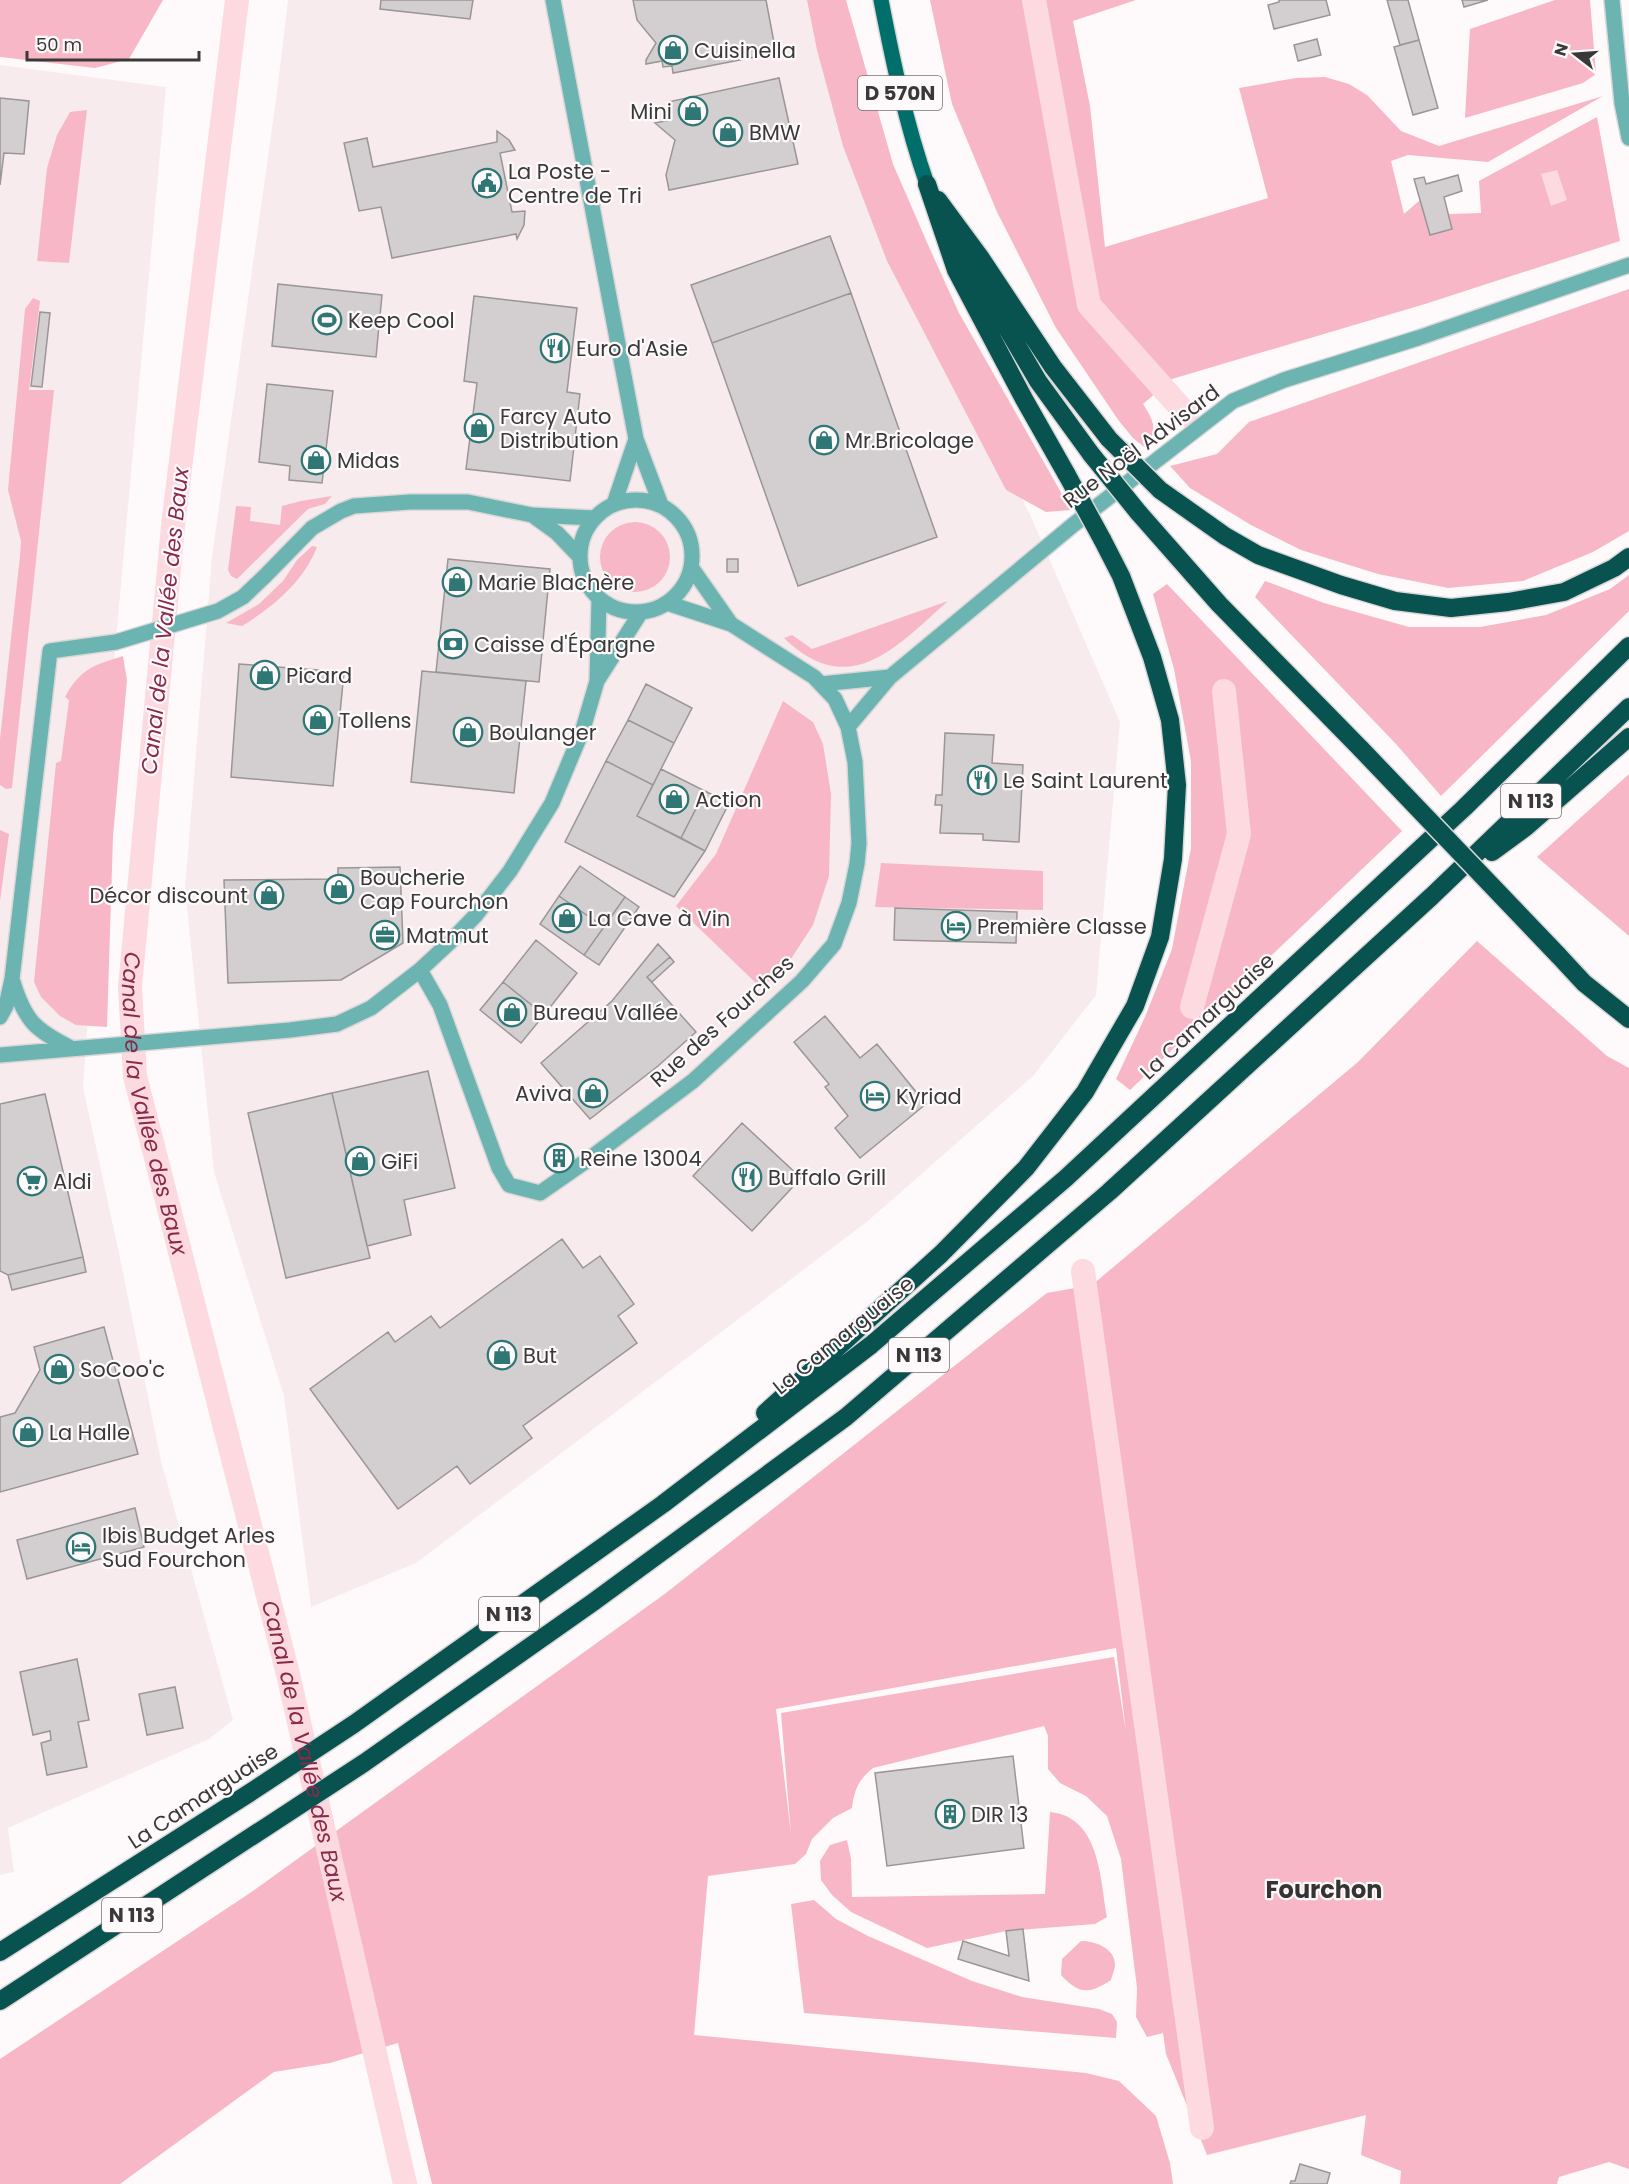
<svg xmlns="http://www.w3.org/2000/svg" width="1629" height="2184" font-family="Poppins,sans-serif">
  <style>
    .built { fill: #f8ebed }
    .green { fill: #f7b7c6; fill-rule: evenodd }
    .water { fill: #fdd9e0 }
    .lines { fill: none; stroke-linecap: round; stroke-linejoin: round }
    .canal { stroke: #fdd9e0; stroke-width: 24 }
    .building { fill: #d3cfd0; stroke: #9a9697; stroke-width: 1.5 }
    .street-casing { stroke: #dbd7d8; stroke-width: 18 }
    .primary-casing { stroke: #dbd7d8; stroke-width: 18 }
    .highway-casing { stroke: #dbd7d8; stroke-width: 21 }
    .street { stroke: #6bb4b1; stroke-width: 15 }
    .primary { stroke: #006e6b; stroke-width: 15 }
    .highway { stroke: #085250; stroke-width: 18 }
    .highway-bridge-casing { stroke: #dbd7d8; stroke-width: 21; stroke-linecap: butt }
    .highway-bridge { stroke: #085250; stroke-width: 18 }
    .labels { text-anchor: middle; dominant-baseline: central; stroke-width: 4.5; stroke-linejoin: round; paint-order: stroke }
    .shield { fill: #fefafb; stroke: #757373; stroke-width: 1.5 }
    .shield-label { font-size: 20px; font-weight: bold; fill: #3a3939 }
    .poi-label { font-size: 21px; fill: #3a3939; stroke: #fefafb; text-anchor: start }
    .street-label { font-size: 21px; fill: #3a3939; stroke: #fefafb }
    .water-label { font-size: 22px; font-style: italic; fill: #8a294a; stroke: #fefafb }
    .quarter-label { font-size: 24px; font-weight: bold; fill: #363334; stroke: #fefafb }
  </style>
  <rect width="100%" height="100%" fill="#fefafb"/>
  <path class="built" d="M 288,0 L 835,0 L 937,327 L 1032,519 L 1120,722 L 1096,995 L 1033,1076 L 868,1221 L 416,1563 L 311,1607 L 284,1396 L 214,1172 L 185,888 L 212,557 L 277,92 Z
    M 0,65 L 166,87 L 110,706 L 83,1087 L 120,1258 L 161,1461 L 233,1720 L 209,1739 L 8,1828 L 14,1872 L 0,1875 Z"/>
  <path class="green" d="M 0,0 L 163,0 L 129,59 L 95,68 L 0,57 Z
    M 807,0 L 846,0 L 893,164 L 929,247 L 959,313 L 1071,510 L 1046,512 L 1006,490 L 887,261 L 843,146 L 817,50 Z
    M 930,0 L 1136,0 L 1073,21 L 1090,106 L 1105,247 L 1268,198 L 1239,88 L 1296,78 L 1325,77 L 1349,84 L 1367,95 L 1401,131 L 1439,146 L 1603,96 L 1488,162 L 1408,155 L 1391,161 L 1404,214 L 1420,200 L 1430,235 L 1452,229 L 1449,214 L 1481,213 L 1479,181 L 1597,117 L 1620,241 L 1425,304 L 1172,379 L 1143,404 C 1155,423 1157,428 1147,449 L 1133,438 L 1119,421 L 1056,328 L 997,212 L 952,104 Z
    M 1555,0 L 1590,0 L 1596,74 L 1583,83 L 1465,118 L 1470,29 Z
    M 87,110 L 69,263 L 37,261 L 47,168 L 57,135 L 70,112 Z
    M 1629,289 L 1629,531 L 1593,552 L 1523,581 L 1448,588 L 1378,574 L 1301,550 L 1251,525 L 1190,488 L 1170,466 L 1217,454 L 1249,422 Z
    M 33,298 L 40,301 L 29,390 L 54,390 L 12,788 L 6,789 L 0,785 L 0,739 L 20,556 L 21,541 L 8,490 L 25,309 Z
    M 332,496 L 325,504 L 308,509 L 237,579 L 231,576 L 228,570 L 236,506 L 251,507 L 250,521 L 280,525 L 282,506 L 301,501 Z
    M600 557a35 35 0 1 1 70 0a35 35 0 1 1-70 0Z
    M 312,546 L 317,547 C 304,581 273,607 242,626 L 226,623 L 259,604 L 283,581 L 297,560 Z
    M 1629,575 L 1629,611 L 1441,796 L 1396,744 L 1255,597 L 1265,581 L 1324,603 L 1409,627 L 1480,627 L 1546,615 L 1610,589 Z
    M 1167,584 L 1402,831 L 1130,1090 L 1116,1079 L 1145,1017 L 1172,949 L 1191,848 L 1191,761 L 1174,669 L 1153,594 Z
    M 948,601 C 897,646 850,702 784,638 L 792,635 L 812,649 Z
    M 123,656 L 127,680 L 113,836 L 107,1027 L 76,1025 L 60,1016 L 41,997 L 34,982 L 56,763 L 61,761 L 69,700 L 65,697 C 81,668 94,665 123,656 Z
    M 783,701 L 813,722 L 823,744 L 831,794 L 829,876 L 813,925 L 787,965 L 761,988 L 676,906 L 716,854 Z
    M 1629,774 L 1629,936 L 1537,857 Z
    M 0,830 L 9,834 L 0,901 Z
    M 881,863 L 1043,871 L 1043,910 L 875,907 Z
    M 1477,941 L 1607,1056 L 1629,1068 L 1629,2169 L 1609,2162 L 1559,2177 L 1557,2184 L 1400,2184 L 1401,2171 L 1361,2155 L 1366,2115 L 1207,2155 L 1166,2054 L 1163,2033 L 1147,2037 L 1136,2017 L 1137,1988 L 1121,1859 L 1107,1816 L 1086,1796 L 1060,1783 L 1048,1769 L 1048,1736 L 1044,1726 L 873,1768 C 859,1779 854,1790 852,1808 L 833,1818 L 812,1839 L 806,1854 L 795,1864 L 708,1876 L 694,2035 L 1086,2073 L 1119,2081 L 1156,2116 L 1170,2163 L 1173,2184 L 432,2184 L 398,2043 L 330,2063 L 274,2072 L 120,2184 L 0,2184 L 0,2059 L 253,1891 L 666,1593 L 1047,1293 L 1092,1285 L 1358,1062 ZM 1116,1648 L 1126,1732 L 1114,1657 L 781,1713 L 791,1834 L 776,1709 Z
    M 1050,1812 C 1100,1817 1100,1878 1107,1917 L 1095,1924 L 1006,1931 L 927,1948 L 851,1912 L 832,1895 L 821,1880 L 820,1861 L 830,1845 L 847,1840 L 851,1859 L 852,1897 L 1045,1894 Z
    M 814,1900 L 836,1919 L 868,1936 L 972,1981 L 1022,1997 L 1099,2009 L 1112,2014 L 1117,2022 L 1116,2038 L 804,2013 L 791,1904 Z
    M 1081,1941 C 1095,1941 1115,1948 1115,1965 C 1115,1969 1112,1976 1111,1980 C 1088,1995 1079,1994 1061,1975 L 1062,1959 Z"/>
  <path class="water" d="M 1557,170 L 1567,200 L 1551,206 L 1541,174 Z"/>
  <g class="lines">
    <g class="canal">
      <path id="s1" d="M 237,0 L 173,526 L 130,987 L 135,1076 L 287,1670 L 405,2184"/>
      <path d="M 1034,0 L 1089,305 L 1187,415"/>
      <path d="M 1192,1007 L 1239,834 L 1224,691"/>
      <path d="M 1083,1271 L 1202,2128"/>
    </g>
  </g>
  <path class="building" d="M 381,0 L 473,0 L 470,19 L 380,9 Z
    M 633,0 L 766,0 L 776,53 L 673,73 L 672,66 L 663,67 L 662,61 L 646,64 L 646,60 L 656,43 L 637,20 Z
    M 1279,0 L 1326,0 L 1330,15 L 1274,29 L 1268,5 L 1279,2 Z
    M 1387,0 L 1408,0 L 1419,40 L 1400,45 Z
    M 1462,0 L 1488,0 L 1464,7 Z
    M 1317,39 L 1321,55 L 1298,61 L 1294,45 Z
    M 1419,40 L 1438,108 L 1413,115 L 1394,47 Z
    M 779,78 L 798,164 L 669,190 L 666,175 L 675,140 L 655,123 L 671,120 L 668,102 Z
    M 0,98 L 29,101 L 24,154 L 4,153 L 0,185 Z
    M 497,131 L 509,140 L 515,150 L 500,153 L 512,212 L 525,211 L 524,225 L 517,239 L 516,234 L 392,258 L 381,207 L 359,211 L 344,143 L 367,138 L 373,167 L 497,142 Z
    M 1458,175 L 1462,191 L 1444,197 L 1452,229 L 1430,235 L 1414,179 L 1424,177 L 1426,184 Z
    M 830,236 L 851,293 L 712,343 L 691,285 Z
    M 278,284 L 382,295 L 376,357 L 272,346 Z
    M 851,293 L 937,537 L 798,586 L 712,343 Z
    M 474,296 L 577,308 L 567,392 L 580,394 L 570,481 L 466,469 L 477,383 L 464,381 Z
    M 40,312 L 50,313 L 42,387 L 31,386 Z
    M 267,384 L 333,391 L 322,483 L 289,480 L 290,466 L 259,462 Z
    M 448,559 L 550,569 L 539,682 L 436,672 Z
    M 727,559 L 738,559 L 738,572 L 727,572 Z
    M 239,664 L 344,672 L 333,786 L 231,777 Z
    M 422,671 L 526,681 L 514,793 L 411,782 Z
    M 646,684 L 692,708 L 674,743 L 628,720 Z
    M 628,720 L 674,743 L 653,785 L 606,761 Z
    M 945,733 L 994,735 L 992,763 L 1023,765 L 1019,842 L 983,840 L 983,834 L 940,833 L 942,805 L 935,805 L 936,795 L 942,795 Z
    M 606,761 L 653,785 L 637,816 L 705,851 L 674,897 L 565,842 Z
    M 661,769 L 705,791 L 681,838 L 637,816 Z
    M 705,791 L 729,803 L 705,851 L 681,838 Z
    M 580,866 L 625,897 L 604,927 L 559,896 Z
    M 400,867 L 403,943 L 341,980 L 228,983 L 224,880 L 338,879 L 338,868 Z
    M 559,896 L 604,927 L 584,955 L 540,924 Z
    M 625,897 L 639,907 L 599,965 L 584,955 Z
    M 895,908 L 1017,912 L 1016,943 L 894,940 Z
    M 536,940 L 577,973 L 544,1015 L 503,982 Z
    M 658,944 L 670,957 L 647,977 L 696,1032 L 658,1066 L 590,1119 L 541,1063 L 612,1001 Z
    M 670,957 L 674,962 L 652,982 L 647,977 Z
    M 503,982 L 544,1015 L 521,1043 L 480,1010 Z
    M 825,1016 L 860,1058 L 877,1044 L 926,1104 L 860,1158 L 835,1128 L 848,1116 L 825,1087 L 829,1084 L 794,1042 Z
    M 428,1071 L 455,1188 L 404,1200 L 411,1235 L 367,1246 L 332,1093 Z
    M 332,1093 L 370,1258 L 286,1278 L 248,1113 Z
    M 45,1094 L 83,1257 L 8,1275 L 0,1271 L 0,1104 Z
    M 742,1123 L 801,1178 L 752,1231 L 693,1176 Z
    M 562,1151 L 567,1157 L 557,1166 L 551,1159 Z
    M 562,1239 L 583,1268 L 600,1256 L 634,1304 L 618,1316 L 637,1343 L 523,1426 L 532,1438 L 470,1484 L 457,1466 L 398,1509 L 310,1389 L 388,1332 L 395,1342 L 431,1316 L 440,1328 Z
    M 83,1257 L 86,1272 L 12,1290 L 8,1275 Z
    M 104,1327 L 138,1454 L 0,1492 L 0,1417 L 15,1413 L 40,1370 L 34,1347 Z
    M 135,1508 L 144,1547 L 27,1579 L 17,1540 Z
    M 77,1659 L 89,1720 L 78,1722 L 87,1767 L 47,1775 L 41,1743 L 51,1740 L 50,1731 L 33,1735 L 20,1672 Z
    M 175,1687 L 183,1728 L 147,1735 L 139,1694 Z
    M 1013,1756 L 1024,1848 L 887,1866 L 875,1773 Z
    M 1023,1929 L 1029,1981 L 958,1959 L 963,1941 L 1009,1956 L 1006,1931 Z
    M 1300,2164 L 1330,2173 L 1327,2184 L 1290,2184 L 1291,2181 L 1295,2181 Z"/>
  <g class="lines">
    <g class="street-casing">
      <path id="street" d="M 553,0 L 636,439 L 661,505
        M 1612,0 L 1622,103 L 1629,138
        M580 556a56 56 0 1 1 112 0a56 56 0 1 1-112 0Z
        M 614,504 L 636,439
        M 532,515 L 557,533 L 579,556
        M 691,567 L 731,624
        M 597,681 L 641,612
        M 821,684 L 890,677
        M 848,727 L 890,677 L 1073,525 L 1233,401 L 1284,380 L 1418,338 L 1629,265
        M 420,970 L 440,1005 L 499,1168 L 509,1185 L 540,1193 L 589,1159 L 693,1081 L 802,981 L 834,944 L 849,903 L 857,864 L 859,843 L 855,762 L 848,727 L 835,699 L 814,677 L 731,624 L 667,603
        M 13,982 C 25,1021 35,1030 71,1048
        M 0,1017 L 6,1006 L 12,979 L 50,651 L 116,642 L 218,611 L 243,597 L 265,576 L 312,528 L 341,511 L 354,506 L 410,502 L 468,502 L 532,515 L 594,518
        M 0,1055 L 290,1030 L 337,1024 L 371,1008 L 420,970 L 449,943 L 476,915 L 510,871 L 552,803 L 583,729 L 597,681 L 599,599"/>
    </g>
    <g class="primary-casing">
      <path id="primary" d="M 881,0 C 893,62 906,124 927,184"/>
    </g>
    <g class="highway-casing">
      <path id="highway" d="M 927,184 L 956,270 L 1024,399 L 1067,475
        M 938,200 L 980,257 L 1053,367 L 1109,439
        M 956,241 L 1038,381 L 1091,454
        M 1160,490 L 1225,536 L 1258,555 L 1341,585 L 1395,601 L 1451,608 L 1508,602 L 1564,592 L 1614,568 L 1629,557
        M 1138,512 L 1219,604 L 1361,749
        M 1492,852 L 1526,827 L 1629,737
        M 1558,955 L 1584,983 L 1629,1019
        M 765,1413 L 941,1254 L 1026,1168 L 1085,1092 L 1135,1006 L 1160,937 L 1173,859 L 1177,785 L 1170,720 L 1152,657 L 1121,576 L 1102,539
        M 0,1952 L 254,1790 L 354,1724 L 663,1504 L 871,1345 L 1066,1178 L 1464,808 L 1629,646
        M 0,2001 L 364,1763 L 592,1603 L 846,1417 L 1109,1192 L 1432,896 L 1629,707"/>
    </g>
    <use href="#street" class="street"/>
    <use href="#primary" class="primary"/>
    <use href="#highway" class="highway"/>
    <g class="highway-bridge-casing">
      <path id="highway-bridge" d="M 1109,439 L 1160,490
        M 1091,454 L 1138,512
        M 1067,475 L 1102,539
        M 1361,749 L 1558,955"/>
    </g>
    <use href="#highway-bridge" class="highway-bridge"/>
  </g>
  <defs>
    <g id="shop-ring" transform="scale(1.5)"><circle r="9.5" fill="#fefafb" stroke="#2e7774" stroke-width="1.5"/><path d="M-5-2.5h2.3a2.7 3.5 0 0 1 5.4 0H5L5.5 6h-11ZM-1.5-2.5h3a1.5 2.3 0 0 0-3 0Z" fill="#2e7774"/></g>
    <g id="civic-ring" transform="scale(1.5)"><circle r="9.5" fill="#fefafb" stroke="#2e7774" stroke-width="1.5"/><path d="M-.6-6.5H3V-4.5H.6V-3L4-1V1h2V6H-6V1h2V-1L-.6-3ZM-1.2 2.5V6h2.4V2.5Z" fill="#2e7774"/></g>
    <g id="stadium-ring" transform="scale(1.5)"><circle r="9.5" fill="#fefafb" stroke="#2e7774" stroke-width="1.5"/><path d="M0-5a6.5 5 0 1 0 0 10a6.5 5 0 1 0 0-10ZM-3.5-1.8h7v3.6h-7Z" fill="#2e7774"/></g>
    <g id="restaurant-ring" transform="scale(1.5)"><circle r="9.5" fill="#fefafb" stroke="#2e7774" stroke-width="1.5"/><path d="M-5-6h1v4h1v-4h1v4h1v-4h1v5L-1.5 .5V6h-2V.5L-5-1ZM5-6V6H3V1.5H1.5Q1.5-4 5-6Z" fill="#2e7774"/></g>
    <g id="bank-ring" transform="scale(1.5)"><circle r="9.5" fill="#fefafb" stroke="#2e7774" stroke-width="1.5"/><path d="M-6-4H6V4H-6ZM0-2.3a2.3 2.3 0 1 0 0 4.6a2.3 2.3 0 1 0 0-4.6Z" fill="#2e7774"/></g>
    <g id="hotel-ring" transform="scale(1.5)"><circle r="9.5" fill="#fefafb" stroke="#2e7774" stroke-width="1.5"/><path d="M-6-4.5h1.5V1H6V5H4.5V3h-9V5H-6ZM-4 0a1.8 1.8 0 1 1 3.6 0ZM.5 0V-2.5h3Q6-2.5 6 0Z" fill="#2e7774"/></g>
    <g id="office-ring" transform="scale(1.5)"><circle r="9.5" fill="#fefafb" stroke="#2e7774" stroke-width="1.5"/><path d="M-6-3h4V-5.5h4V-3h4V5H-6ZM-1-4.5V-3h2v-1.5ZM-6 0V1H6V0Z" fill="#2e7774"/></g>
    <g id="building-ring" transform="scale(1.5)"><circle r="9.5" fill="#fefafb" stroke="#2e7774" stroke-width="1.5"/><path d="M-4-6H4V6H1V3H-1V6H-4ZM-2.5-4.3h1.7v1.8h-1.7ZM.8-4.3h1.7v1.8H.8ZM-2.5-1h1.7V.8h-1.7ZM.8-1h1.7V.8H.8Z" fill="#2e7774"/></g>
    <g id="supermarket-ring" transform="scale(1.5)"><circle r="9.5" fill="#fefafb" stroke="#2e7774" stroke-width="1.5"/><path d="M-6-5.5h2.5l.6 2H6L4.5 2H-2.5L-4.4-4H-6ZM-1.5 3.2a1.3 1.3 0 1 0 .1 0ZM3 3.2a1.3 1.3 0 1 0 .1 0Z" fill="#2e7774"/></g>
  </defs>
  <g fill-rule="evenodd">
    <use href="#shop-ring" x="673" y="50"/>
    <use href="#shop-ring" x="693" y="111"/>
    <use href="#shop-ring" x="728" y="132"/>
    <use href="#civic-ring" x="487" y="183"/>
    <use href="#stadium-ring" x="327" y="320"/>
    <use href="#restaurant-ring" x="555" y="348"/>
    <use href="#shop-ring" x="479" y="428"/>
    <use href="#shop-ring" x="824" y="440"/>
    <use href="#shop-ring" x="316" y="460"/>
    <use href="#shop-ring" x="457" y="582"/>
    <use href="#bank-ring" x="453" y="644"/>
    <use href="#shop-ring" x="265" y="675"/>
    <use href="#shop-ring" x="318" y="720"/>
    <use href="#shop-ring" x="468" y="732"/>
    <use href="#restaurant-ring" x="982" y="780"/>
    <use href="#shop-ring" x="674" y="799"/>
    <use href="#shop-ring" x="339" y="889"/>
    <use href="#shop-ring" x="269" y="895"/>
    <use href="#shop-ring" x="567" y="918"/>
    <use href="#hotel-ring" x="956" y="926"/>
    <use href="#office-ring" x="385" y="935"/>
    <use href="#shop-ring" x="512" y="1012"/>
    <use href="#shop-ring" x="593" y="1093"/>
    <use href="#hotel-ring" x="875" y="1096"/>
    <use href="#building-ring" x="559" y="1158"/>
    <use href="#shop-ring" x="360" y="1161"/>
    <use href="#restaurant-ring" x="747" y="1177"/>
    <use href="#supermarket-ring" x="32" y="1181"/>
    <use href="#shop-ring" x="502" y="1355"/>
    <use href="#shop-ring" x="59" y="1369"/>
    <use href="#shop-ring" x="28" y="1432"/>
    <use href="#hotel-ring" x="81" y="1547"/>
    <use href="#building-ring" x="950" y="1814"/>
  </g>
  <g class="labels">
    <g class="shield">
      <rect x="858" y="76" width="84" height="34" rx="4.5"/>
      <rect x="1501" y="784" width="60" height="34" rx="4.5"/>
      <rect x="889" y="1338" width="60" height="34" rx="4.5"/>
      <rect x="479" y="1597" width="60" height="34" rx="4.5"/>
      <rect x="102" y="1898" width="60" height="34" rx="4.5"/>
    </g>
    <g class="shield-label">
      <text x="900" y="93">D 570N</text>
      <text x="1531" y="801">N 113</text>
      <text x="919" y="1355">N 113</text>
      <text x="509" y="1614">N 113</text>
      <text x="132" y="1915">N 113</text>
    </g>
    <g class="poi-label">
      <text x="694" y="50">Cuisinella</text>
      <text x="672" y="111" text-anchor="end">Mini</text>
      <text x="749" y="132">BMW</text>
      <text x="508" y="171">La Poste -<tspan x="508" dy="24">Centre de Tri</tspan></text>
      <text x="348" y="320">Keep Cool</text>
      <text x="576" y="348">Euro d'Asie</text>
      <text x="500" y="416">Farcy Auto<tspan x="500" dy="24">Distribution</tspan></text>
      <text x="845" y="440">Mr.Bricolage</text>
      <text x="337" y="460">Midas</text>
      <text x="478" y="582">Marie Blachère</text>
      <text x="474" y="644">Caisse d'Épargne</text>
      <text x="286" y="675">Picard</text>
      <text x="339" y="720">Tollens</text>
      <text x="489" y="732">Boulanger</text>
      <text x="1003" y="780">Le Saint Laurent</text>
      <text x="695" y="799">Action</text>
      <text x="360" y="877">Boucherie<tspan x="360" dy="24">Cap Fourchon</tspan></text>
      <text x="248" y="895" text-anchor="end">Décor discount</text>
      <text x="588" y="918">La Cave à Vin</text>
      <text x="977" y="926">Première Classe</text>
      <text x="406" y="935">Matmut</text>
      <text x="533" y="1012">Bureau Vallée</text>
      <text x="572" y="1093" text-anchor="end">Aviva</text>
      <text x="896" y="1096">Kyriad</text>
      <text x="580" y="1158">Reine 13004</text>
      <text x="381" y="1161">GiFi</text>
      <text x="768" y="1177">Buffalo Grill</text>
      <text x="53" y="1181">Aldi</text>
      <text x="523" y="1355">But</text>
      <text x="80" y="1369">SoCoo'c</text>
      <text x="49" y="1432">La Halle</text>
      <text x="102" y="1535">Ibis Budget Arles<tspan x="102" dy="24">Sud Fourchon</tspan></text>
      <text x="971" y="1814">DIR 13</text>
    </g>
    <g class="street-label">
      <text transform="translate(1141 446) rotate(-37)">Rue Noël Advisard</text>
      <text transform="translate(1207 1016) rotate(-43)">La Camarguaise</text>
      <text transform="translate(722 1021) rotate(-42)">Rue des Fourches</text>
      <text transform="translate(843 1335) rotate(-39)">La Camarguaise</text>
      <text transform="translate(203 1796) rotate(-33)">La Camarguaise</text>
    </g>
    <g class="water-label">
      <text transform="translate(165 621) rotate(-84)">Canal de la Vallée des Baux</text>
      <text stroke="none"><textPath href="#s1" startOffset="1112">Canal de la Vallée des Baux</textPath></text>
      <text stroke="none"><textPath href="#s1" startOffset="1778">Canal de la Vallée des Baux</textPath></text>
    </g>
    <g class="quarter-label">
      <text x="1324" y="1889">Fourchon</text>
    </g>
  </g>
  <g transform="translate(1575 54) rotate(287)" stroke="#fefafb" stroke-width="4.5" paint-order="stroke">
  <path d="M0-4.5L10 22L0 15L-10 22Z" fill="#3a3939"/>
  <text y="-9" font-size="16" font-weight="bold" text-anchor="middle" fill="#3a3939">N</text>
  </g>
  <path d="M27 51v9h172v-9" fill="none" stroke="#3a3939" stroke-width="3"/>
  <text x="36" y="51" font-size="18" fill="#3a3939" stroke="#fefafb" stroke-width="4.5" paint-order="stroke">50 m</text>
</svg>
